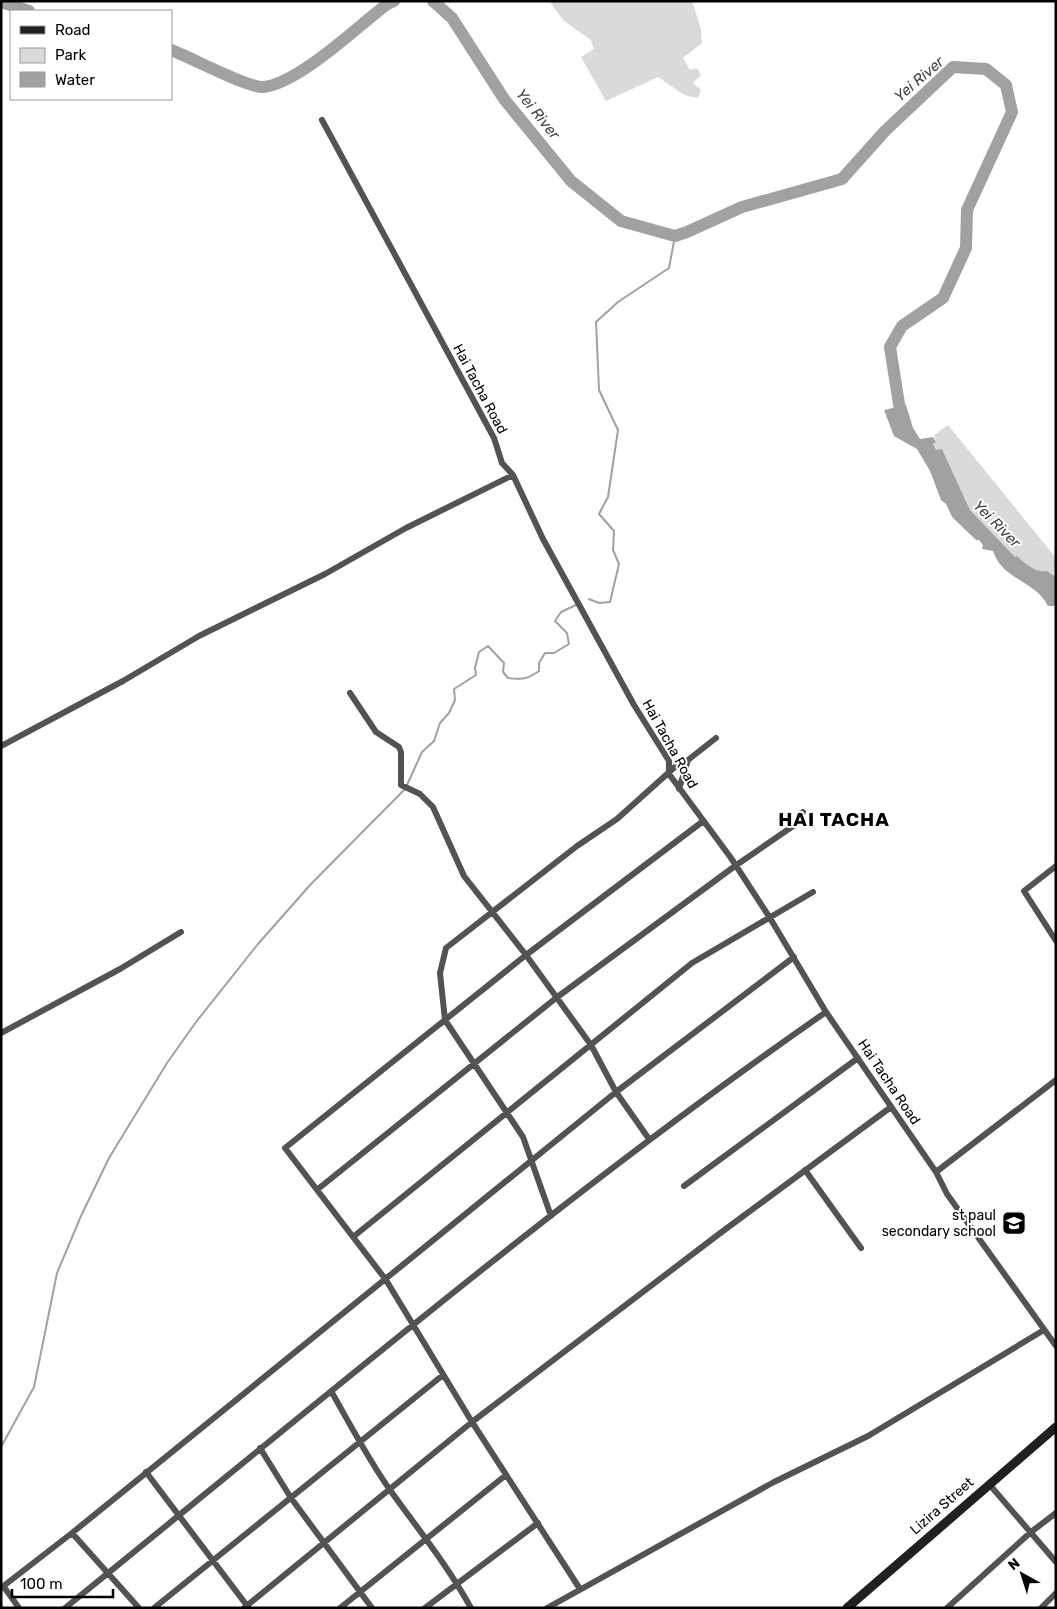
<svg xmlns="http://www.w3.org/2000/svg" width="1057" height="1609" font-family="Rubik,sans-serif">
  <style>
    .green { fill: #dadada }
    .water { fill: #a1a1a1 }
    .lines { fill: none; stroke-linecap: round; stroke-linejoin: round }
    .stream { stroke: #a1a1a1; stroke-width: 2 }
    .river { stroke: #a1a1a1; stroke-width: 12 }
    .street { stroke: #535353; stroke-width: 6 }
    .secondary { stroke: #202020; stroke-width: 9 }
    .labels { text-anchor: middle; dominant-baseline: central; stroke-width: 4; stroke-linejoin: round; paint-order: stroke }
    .street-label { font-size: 14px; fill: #000; stroke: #fff }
    .poi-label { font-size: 14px; fill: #000; stroke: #fff; text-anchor: end }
    .water-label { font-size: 15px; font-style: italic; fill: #424242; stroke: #fff }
    .district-label { font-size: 19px; font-weight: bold; letter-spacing: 1px; fill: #000; stroke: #fff }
  </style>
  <rect width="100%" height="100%" fill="#fff"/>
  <path class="green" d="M 549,1 L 692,1 L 701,29 L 702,43 L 683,58 L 690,70 L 697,68 L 701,75 L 693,83 L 701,90 L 698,98 L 684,95 L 658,77 L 606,101 L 581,57 L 594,49 L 591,40 L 564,21 Z
    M 948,425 L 1056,558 L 1056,577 L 1047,571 C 1034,573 1027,564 1018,557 L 1015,557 L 970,510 L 942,449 L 936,450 L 932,444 L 936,442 L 934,435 Z"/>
  <path class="water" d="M 906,405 L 913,428 L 920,439 L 933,437 L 936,442 L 933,444 L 936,450 L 942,449 L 970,510 L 1015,557 L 1017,556 C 1026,564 1035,573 1047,571 L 1056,577 L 1056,606 L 1048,606 C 1035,580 1002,580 993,551 L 982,549 L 983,545 L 979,540 L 976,540 L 952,517 L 946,504 L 941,500 L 930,471 L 917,449 L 894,436 L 884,410 Z"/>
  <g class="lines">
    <path class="stream" d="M 589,599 L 599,603 L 610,602 L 619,564 L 613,550 L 614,531 L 599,514 L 608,497 L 618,430 L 599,390 L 596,322 L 618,302 L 669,268 L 675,236
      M 407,785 L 422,752 L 434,741 L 440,723 L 449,713 L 455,700 L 454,689 L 476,675 L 475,668 L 479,652 L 488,646 L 504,663 L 503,672 L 508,678 C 521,680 528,679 539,671 L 539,663 L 545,653 L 554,653 L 569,644 L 567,633 L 555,621 L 561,612 L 576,605
      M 1,1447 L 34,1387 L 57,1273 L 81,1216 L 109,1158 L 167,1063 L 196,1022 L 258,944 L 310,885 L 405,789"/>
    <path class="river" d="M 433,1 L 452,18 L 504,99 L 571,181 L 621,221 L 675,236 L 687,232 L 742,207 L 842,179 L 885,131 L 953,67 L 986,69 L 1006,85 L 1012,112 L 967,210 L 966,248 L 943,298 L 902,326 L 890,347 L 902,423
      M 1,2 L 29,11
      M 171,50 C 190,57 248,88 263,87 C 298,84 357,27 386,5 L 394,1"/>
    <path class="street" d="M 322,120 L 494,438 L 502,463 L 513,475 L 543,539 L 634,705 L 669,761 L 669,774 L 731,858 L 770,918 L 826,1012 L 936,1172 L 947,1194 L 1056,1346
      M 350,693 L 376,732 L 399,747 L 401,752 L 401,785 L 420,794 L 433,807 L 464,876 L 526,955 L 591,1045 L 616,1092 L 649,1139
      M 1,746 L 123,681 L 199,636 L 325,574 L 406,528 L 513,475
      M 679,789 L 688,760 L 716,738
      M 1056,866 L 1024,891 L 1056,941
      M 1,1033 L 120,969 L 181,932
      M 805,1170 L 861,1248
      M 936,1172 L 1056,1080
      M 684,1186 L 858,1058
      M 318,1189 L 556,998 L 735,866 L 799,822 L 803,812
      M 551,1216 L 523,1137 L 445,1020 L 440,973 L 446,948 L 577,846 L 617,819 L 676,766 L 688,760
      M 353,1237 L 692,963 L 813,892
      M 331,1391 C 350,1424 368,1459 390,1490 C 418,1529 448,1566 471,1608
      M 260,1448 L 291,1498 L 372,1608
      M 146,1472 L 248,1607
      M 989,1484 L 1056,1562
      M 72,1533 L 139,1608
      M 4,1587 L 19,1608
      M 1,1588 L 72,1533 L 616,1092 L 794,957
      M 580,1589 L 472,1422 L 386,1280 L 285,1148 L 526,955 L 702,822
      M 65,1608 C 315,1406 561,1196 826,1012
      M 154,1608 L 443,1375
      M 244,1608 L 472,1422 L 719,1234 L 891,1107
      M 340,1608 L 506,1475
      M 425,1608 L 538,1523
      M 547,1608 L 774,1482 L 868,1436 L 1044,1330
      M 947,1608 L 1031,1532 L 1056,1513
      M 1041,1608 L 1056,1593"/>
    <path class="secondary" d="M 847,1608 L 1056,1427"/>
  </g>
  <defs>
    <g id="school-square" transform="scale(1.25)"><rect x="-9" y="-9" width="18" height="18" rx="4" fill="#000" stroke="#fff"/><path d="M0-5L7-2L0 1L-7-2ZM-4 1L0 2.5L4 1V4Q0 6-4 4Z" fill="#fff"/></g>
  </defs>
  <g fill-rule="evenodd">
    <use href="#school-square" x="1014" y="1223"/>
  </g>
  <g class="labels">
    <g class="street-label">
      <text transform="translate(480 389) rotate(62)">Hai Tacha Road</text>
      <text transform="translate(670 744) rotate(61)">Hai Tacha Road</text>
      <text transform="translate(889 1082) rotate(56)">Hai Tacha Road</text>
      <text transform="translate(942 1506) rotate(-41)">Lizira Street</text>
    </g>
    <g class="poi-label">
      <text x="996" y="1215">st paul<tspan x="996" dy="16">secondary school</tspan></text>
    </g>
    <g class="water-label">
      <text transform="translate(919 79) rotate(-41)">Yei River</text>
      <text transform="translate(538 114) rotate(51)">Yei River</text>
      <text transform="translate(997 524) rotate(45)">Yei River</text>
    </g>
    <g class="district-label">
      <text x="834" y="819">HAI TACHA</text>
    </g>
  </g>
  <rect width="1057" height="1609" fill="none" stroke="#000000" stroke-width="5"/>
  <rect x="10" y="10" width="162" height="90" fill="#ffffff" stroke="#999999"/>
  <rect x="20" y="26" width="25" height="8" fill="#202020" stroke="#999999"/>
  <text x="55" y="35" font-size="15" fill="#000000">Road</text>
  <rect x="20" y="48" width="25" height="15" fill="#dadada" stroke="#999999"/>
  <text x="55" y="60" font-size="15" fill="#000000">Park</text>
  <rect x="20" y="72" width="25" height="15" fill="#a1a1a1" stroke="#999999"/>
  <text x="55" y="85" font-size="15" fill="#000000">Water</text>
  <g transform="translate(1022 1574) rotate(321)" stroke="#ffffff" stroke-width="4" paint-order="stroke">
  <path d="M0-4L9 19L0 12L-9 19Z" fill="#000000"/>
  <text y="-8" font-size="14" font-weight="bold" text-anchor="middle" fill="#000000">N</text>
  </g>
  <path d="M12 1589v8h101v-8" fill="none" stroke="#000000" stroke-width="2.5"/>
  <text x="20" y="1589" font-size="15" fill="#000000" stroke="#ffffff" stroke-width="4" paint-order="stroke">100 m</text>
</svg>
